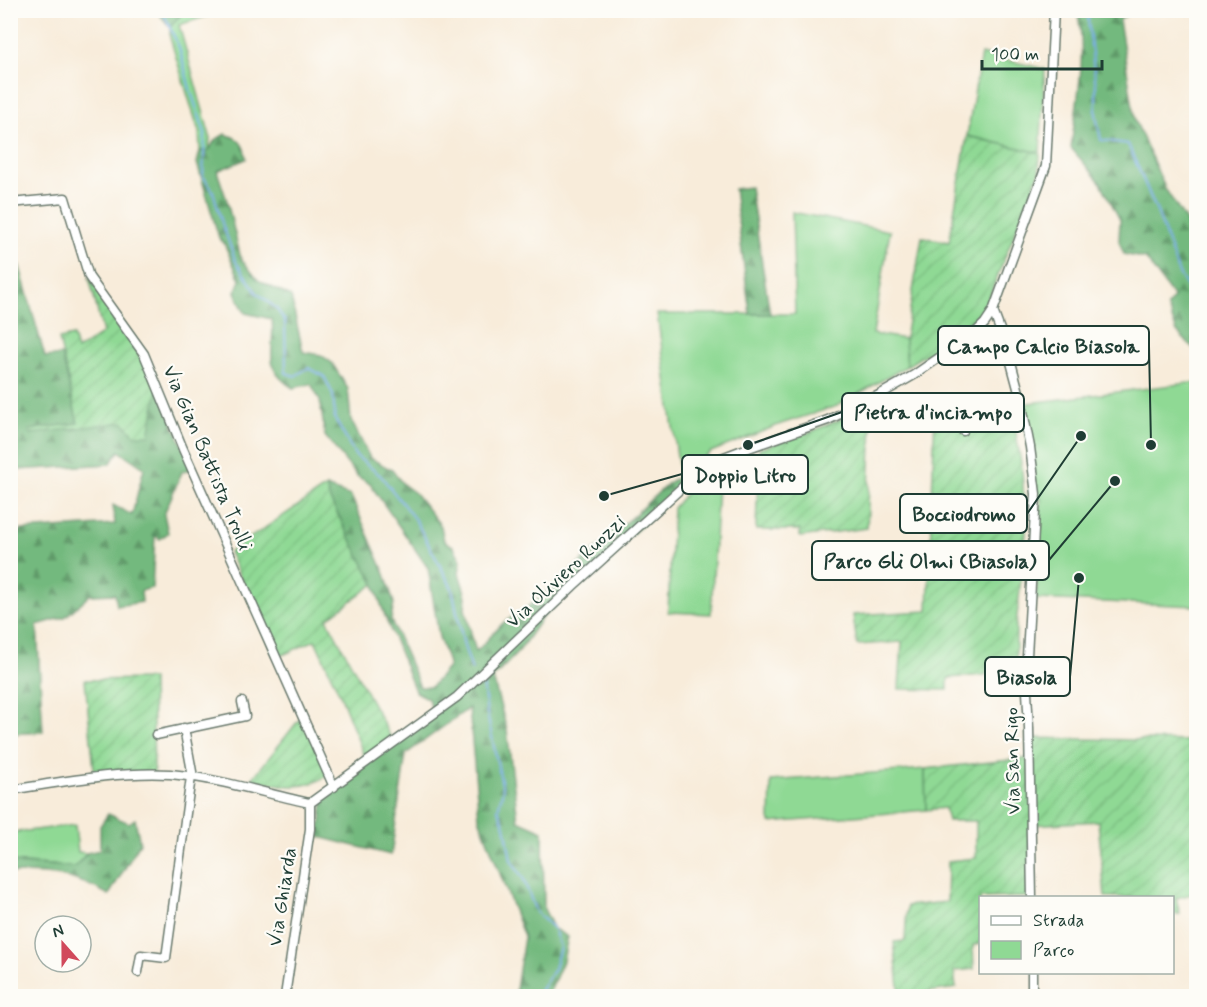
<svg xmlns="http://www.w3.org/2000/svg" width="1207" height="1007" font-family="Mynerve,sans-serif">
  <style>
    .green { fill: #8fd994; stroke: #578b64; stroke-width: 1.5 }
    .forest { fill: url(#forest-firs); stroke: #497b59; stroke-width: 1.5 }
    .garden { fill: url(#garden-furrows); stroke: #578b64; stroke-width: 1.5 }
    .lines { fill: none; stroke-linecap: round; stroke-linejoin: round }
    .stream { stroke: #7aaee7; stroke-width: 2 }
    .minor-casing { stroke: #6b7a6e; stroke-width: 11 }
    .minor { stroke: #fff; stroke-width: 8 }
    .labels { text-anchor: middle; dominant-baseline: central; stroke-width: 4.5; stroke-linejoin: round; paint-order: stroke }
    .street-label { font-size: 20px; fill: #1f3d34; stroke: #fdfcf7 }
    .leader { fill: none; stroke: #1f3d34; stroke-width: 2 }
    .callout-dot { fill: #1f3d34; stroke: #fdfcf7; stroke-width: 2 }
    .callout { fill: #fdfcf7; stroke: #1f3d34; stroke-width: 2 }
    .callout-label { font-size: 21px; text-anchor: middle; font-weight: bold; fill: #1f3d34 }
  </style>
  <defs>
    <pattern id="forest-firs" width="22" height="20" patternUnits="userSpaceOnUse" patternTransform="scale(1.5)"><rect width="22" height="20" fill="#73b97e"/><path d="M5 1l3.5 6h-7zM16 11l3.5 6h-7z" fill="#5e9868"/></pattern>
    <pattern id="garden-furrows" width="10" height="10" patternUnits="userSpaceOnUse" patternTransform="scale(1.5)"><rect width="10" height="10" fill="#8fd994"/><path d="M-1 1l2-2M0 10L10 0M9 11l2-2" fill="none" stroke="#7bbb80"/></pattern>
  </defs>
  <rect width="100%" height="100%" fill="#fdfcf7"/>
  <filter id="ink" filterUnits="userSpaceOnUse"><feTurbulence type="fractalNoise" baseFrequency=".0167" numOctaves="2"/><feDisplacementMap in="SourceGraphic" scale="12" xChannelSelector="R" yChannelSelector="G"/><feConvolveMatrix kernelMatrix="1 2 1 2 8 2 1 2 1" color-interpolation-filters="sRGB"/></filter>
  <filter id="wash" filterUnits="userSpaceOnUse"><feTurbulence type="fractalNoise" baseFrequency=".008" numOctaves="4" result="noise"/><feDisplacementMap in="SourceGraphic" scale="24" xChannelSelector="R" yChannelSelector="G"/><feGaussianBlur stdDeviation="1.35" result="paint"/><feColorMatrix in="noise" values="0 0 0 0 0 0 0 0 0 0 0 0 0 0 0 0 0 1.4 0 .05"/><feComposite in="paint" operator="in"/></filter>
  <g filter="url(#wash)">
    <rect width="100%" height="100%" fill="#f8ecda"/>
    <path class="green" d="M 184,11 L 208,16 L 179,25 L 210,136 L 209,150 L 200,151 L 199,132 L 170,38 L 170,27 Z
      M 981,54 L 1045,69 L 1040,153 L 967,136 Z
      M 792,212 L 890,231 L 873,334 L 905,339 L 907,366 L 837,406 L 781,424 L 711,452 L 680,477 L 657,314 L 795,314 Z
      M 1196,382 L 1196,606 L 1036,599 L 1041,498 L 1036,498 L 1022,404 Z
      M 719,467 L 711,614 L 668,612 L 673,508 L 693,485 Z
      M 925,769 L 926,810 L 770,823 L 771,781 Z
      M 75,825 L 78,852 L 87,853 L 75,867 L 11,862 L 10,833 Z"/>
    <path class="forest" d="M 184,11 L 170,27 L 157,11 L 184,10 Z
      M 1077,11 L 1133,11 L 1119,20 L 1135,120 L 1166,190 L 1196,237 L 1196,351 L 1177,332 L 1167,306 L 1174,298 L 1146,259 L 1124,254 L 1119,241 L 1120,220 L 1101,183 L 1071,148 C 1076,104 1088,54 1077,11 Z
      M 225,134 C 239,138 245,144 246,159 L 217,171 L 227,201 L 241,259 L 258,280 L 291,297 L 303,352 L 321,355 L 332,363 L 348,389 L 351,420 L 370,458 L 392,470 L 403,484 L 415,493 L 441,526 L 444,541 L 453,546 L 461,560 L 459,573 L 466,596 L 465,609 L 476,652 L 503,623 L 532,604 L 605,541 L 618,544 L 610,531 L 621,527 L 671,481 L 680,477 L 684,486 L 541,619 L 519,651 L 493,678 L 507,730 L 518,820 L 543,831 L 544,909 L 554,929 L 568,937 L 563,961 L 548,996 L 515,996 L 524,937 L 479,818 L 469,708 L 406,754 L 391,855 L 319,837 L 324,794 L 434,714 L 428,699 L 415,691 L 386,619 L 374,584 L 330,500 L 326,487 L 351,496 L 385,574 L 394,603 L 391,620 L 420,687 L 431,687 L 449,666 L 439,637 L 428,568 L 370,484 L 357,476 L 325,436 L 320,401 L 311,384 L 293,388 C 260,367 276,351 272,319 L 245,313 L 235,292 L 240,280 L 224,243 L 219,238 L 197,163 L 200,151 L 209,150 L 215,140 Z
      M 750,187 L 770,314 L 750,314 L 734,189 Z
      M 10,232 L 45,357 L 62,355 L 78,423 L 30,430 L 123,422 L 135,435 L 158,388 L 192,468 L 182,472 L 164,514 L 168,533 L 160,539 L 153,534 L 155,536 L 152,588 L 141,591 L 142,602 L 117,606 L 115,594 L 90,595 L 65,617 L 37,625 L 43,732 L 11,734 L 11,534 L 22,530 L 115,524 L 113,505 L 132,515 L 144,468 L 119,451 L 110,464 L 18,470 L 10,453 Z
      M 108,814 L 129,823 L 135,819 L 140,843 L 109,895 C 71,874 53,873 11,873 L 11,862 L 75,867 L 87,853 L 100,850 L 100,826 Z"/>
    <path class="garden" d="M 967,136 L 1040,153 L 1039,173 L 983,312 C 962,335 933,349 907,366 L 905,339 L 922,237 L 949,242 Z
      M 89,277 L 144,354 L 158,388 L 149,435 L 135,435 L 123,422 L 31,434 L 29,430 L 78,423 L 59,339 L 73,336 L 77,350 L 103,333 Z
      M 1010,397 L 1022,469 L 1026,533 L 1016,626 L 1016,661 L 989,658 L 986,675 L 948,678 L 948,690 L 899,689 L 902,642 L 857,645 L 853,615 L 928,611 L 935,412 L 959,410 L 961,401 Z
      M 873,405 L 867,528 L 800,537 L 800,530 L 756,530 L 759,449 L 813,431 Z
      M 326,487 L 330,500 L 374,584 L 327,619 L 394,743 L 367,763 L 342,699 L 315,640 L 276,658 L 229,552 Z
      M 152,679 L 154,774 L 95,779 L 85,680 Z
      M 302,716 L 329,775 C 301,792 282,786 252,779 Z
      M 1029,738 L 1196,741 L 1196,893 L 1176,898 L 1180,914 L 1173,914 L 1172,898 L 1105,897 L 1098,821 L 1031,825 L 1032,897 L 980,898 L 980,944 L 973,945 L 974,969 L 954,971 L 956,988 L 900,996 L 894,942 L 905,941 L 907,906 L 947,902 L 948,861 L 976,858 L 976,821 L 948,821 L 945,808 L 926,810 L 925,769 L 1029,758 Z"/>
    <g class="lines">
      <path class="stream" d="M 162,10 L 179,47 L 190,89 L 205,133 L 203,176 L 213,191 L 222,223 L 236,262 L 257,293 L 276,308 L 285,321 L 286,373 L 295,376 L 308,368 L 324,376 L 333,395 L 335,419 L 355,455 L 381,476 L 416,521 L 452,588 L 464,646 L 472,670
        M 1090,10 L 1088,20 L 1096,87 L 1096,115 L 1101,140 L 1128,144 L 1158,214 L 1179,274 L 1196,300
        M 483,684 L 487,713 L 503,790 L 498,809 L 505,826 L 511,860 L 523,878 L 536,912 L 554,929 L 560,947 L 554,969 L 537,996"/>
    </g>
  </g>
  <g filter="url(#ink)">
    <g class="lines">
      <g class="minor-casing">
        <path id="minor" d="M 10,203 L 65,198 L 89,277 L 144,354 L 183,449 L 334,787
          M 993,311 L 1008,351 L 1020,396 L 1030,447 L 1036,494 L 1026,674 L 1029,728 L 1032,898
          M 963,431 L 965,410 L 1023,409
          M 184,728 L 193,777
          M 156,735 L 245,716 L 242,702
          M 10,790 C 63,782 118,771 170,774 C 217,778 264,793 310,803
          M 310,803 L 457,697 L 573,586 L 699,472 L 719,459 L 740,451 L 828,420 L 879,395 L 914,375 L 975,333 L 985,323 L 993,311 L 1046,166 L 1054,10
          M 138,972 L 141,955 L 166,958 L 191,777
          M 1032,972 L 1032,996
          M 285,996 L 310,829 L 310,803"/>
      </g>
      <use href="#minor" class="minor"/>
    </g>
  </g>
  <g class="labels">
    <g class="street-label">
      <text transform="translate(207 458) rotate(67)">Via Gian Battista Trolli</text>
      <text transform="translate(566 572) rotate(-43)">Via Oliviero Ruozzi</text>
      <text transform="translate(1013 761) rotate(-91)">Via San Rigo</text>
      <text transform="translate(283 897) rotate(-81)">Via Ghiarda</text>
    </g>
  </g>
  <path class="leader" d="M1151 445L1149 346M748 445L842 412M604 496L682 474M1081 436L1027 514M1115 481L1049 560M1079 578L1070 677"/>
  <g class="callout-dot">
    <circle cx="1151" cy="445" r="6"/>
    <circle cx="748" cy="445" r="6"/>
    <circle cx="604" cy="496" r="6"/>
    <circle cx="1081" cy="436" r="6"/>
    <circle cx="1115" cy="481" r="6"/>
    <circle cx="1079" cy="578" r="6"/>
  </g>
  <g class="callout">
    <rect x="938" y="326" width="211" height="39" rx="6"/>
    <rect x="842" y="393" width="182" height="39" rx="6"/>
    <rect x="682" y="455" width="126" height="39" rx="6"/>
    <rect x="900" y="494" width="127" height="39" rx="6"/>
    <rect x="812" y="541" width="237" height="39" rx="6"/>
    <rect x="985" y="657" width="85" height="39" rx="6"/>
  </g>
  <g class="callout-label">
    <text x="1043" y="353">Campo Calcio Biasola</text>
    <text x="933" y="419">Pietra d'inciampo</text>
    <text x="745" y="482">Doppio Litro</text>
    <text x="964" y="521">Bocciodromo</text>
    <text x="930" y="568">Parco Gli Olmi (Biasola)</text>
    <text x="1027" y="684">Biasola</text>
  </g>
  <rect width="1207" height="1007" fill="none" stroke="#fdfcf7" stroke-width="36"/>
  <rect x="979" y="896" width="195" height="78" fill="#fdfcf7" stroke="#a4b0a9" stroke-width="1.5"/>
  <rect x="991" y="916" width="30" height="9" fill="#ffffff" stroke="#a4b0a9" stroke-width="1.5"/>
  <text x="1033" y="926" font-size="18" fill="#1f3d34">Strada</text>
  <rect x="991" y="941" width="30" height="18" fill="#8fd994" stroke="#a4b0a9" stroke-width="1.5"/>
  <text x="1033" y="956" font-size="18" fill="#1f3d34">Parco</text>
  <g transform="translate(63 944) rotate(339)"><circle r="28" fill="#fdfcf7" stroke="#a4b0a9" stroke-width="1.5"/>
  <path d="M0-4.5L10 22L0 15L-10 22Z" fill="#d1495b"/>
  <text y="-9" font-size="16" font-weight="bold" text-anchor="middle" fill="#1f3d34">N</text>
  </g>
  <path d="M982 60v9h120v-9" fill="none" stroke="#1f3d34" stroke-width="3"/>
  <text x="991" y="60" font-size="18" fill="#1f3d34" stroke="#fdfcf7" stroke-width="4.5" paint-order="stroke">100 m</text>
</svg>
